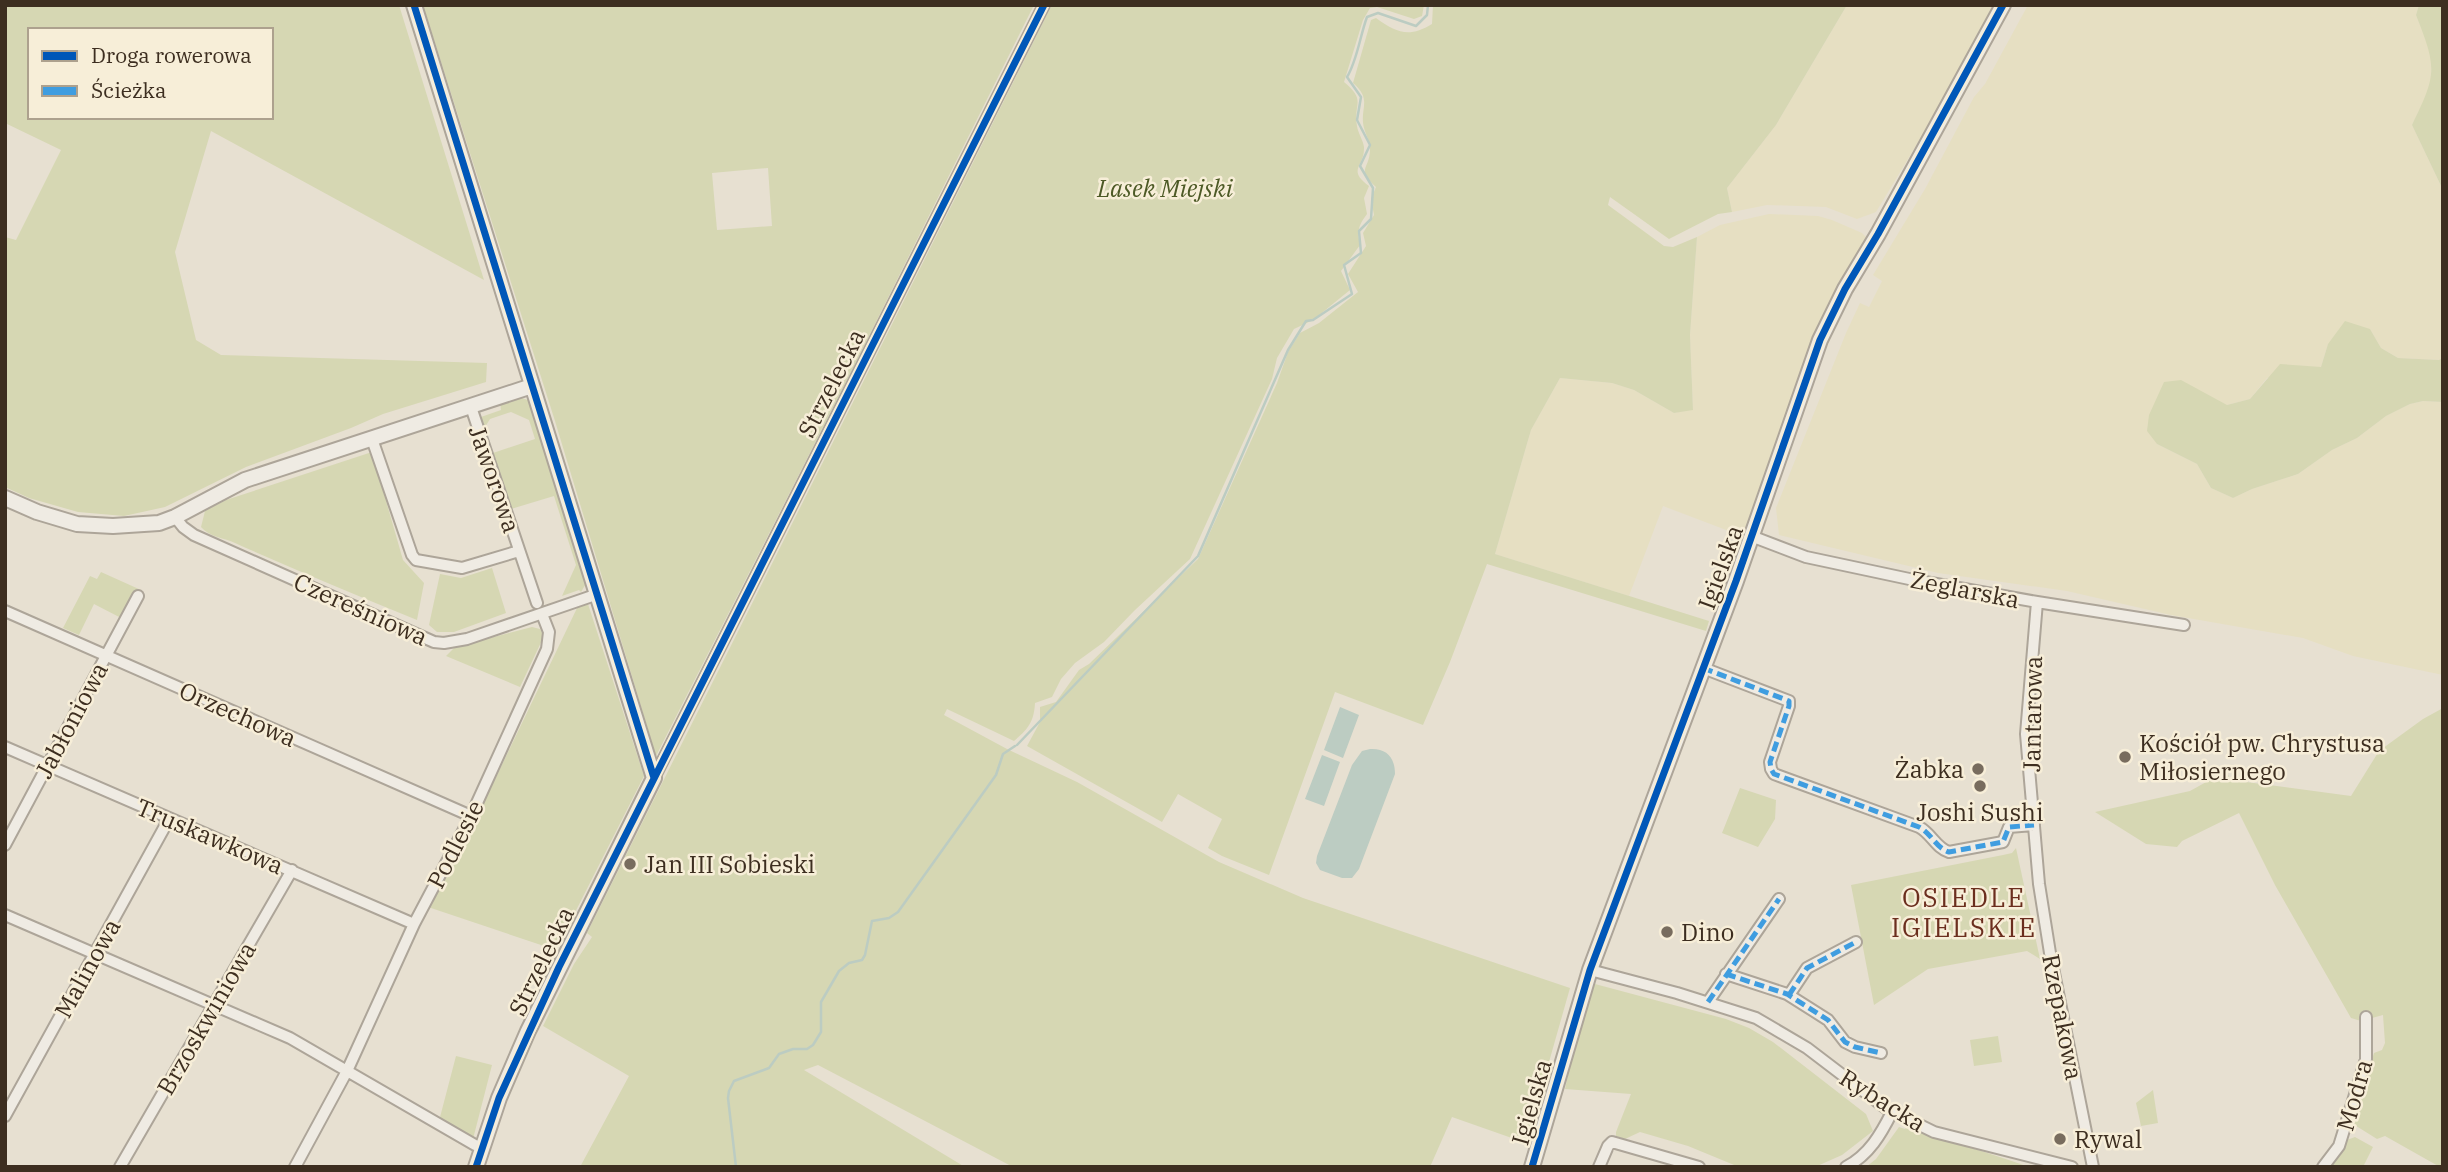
<svg xmlns="http://www.w3.org/2000/svg" width="2448" height="1172" font-family="'IBM Plex Serif',serif">
  <style>
    .farmland { fill: #e6dfc2 }
    .green { fill: #d6d7b3; fill-rule: evenodd }
    .water { fill: #bcccc2 }
    .lines { fill: none; stroke-linecap: round; stroke-linejoin: round }
    .stream { stroke: #bcccc2; stroke-width: 2.5 }
    .minor-casing { stroke: #ada599; stroke-width: 14 }
    .tertiary-casing { stroke: #ada599; stroke-width: 18 }
    .minor { stroke: #efebe3; stroke-width: 10 }
    .tertiary { stroke: #efebe3; stroke-width: 14 }
    .quiet { stroke: #3f9de0; stroke-width: 5; stroke-dasharray: 10 5; stroke-linecap: butt }
    .cycleway-casing { stroke: #f7eed8; stroke-width: 11 }
    .cycleway { stroke: #0057b8; stroke-width: 7 }
    .poi-dot { fill: #786c5e; stroke: #f7eed8; stroke-width: 2.5 }
    .labels { text-anchor: middle; dominant-baseline: central; stroke-width: 5; stroke-linejoin: round; paint-order: stroke }
    .park-label { font-size: 24px; font-style: italic; fill: #4d5a26; stroke: #f7eed8 }
    .street-label { font-size: 24px; fill: #3d2e20; stroke: #f7eed8 }
    .poi-label { font-size: 24px; fill: #3d2e20; stroke: #f7eed8; text-anchor: start }
    .neighbourhood-label { font-size: 26px; letter-spacing: 2px; fill: #6b2e1e; stroke: #f7eed8 }
  </style>
  <rect width="100%" height="100%" fill="#e7e0d1"/>
  <path class="farmland" d="M 1847,5 L 1993,5 L 1952,86 L 1876,212 L 1857,219 L 1826,207 L 1767,205 L 1732,212 L 1727,188 L 1776,125 Z
    M 2028,5 L 2419,5 L 2416,15 L 2432,54 L 2431,87 L 2412,125 L 2443,190 L 2443,358 L 2440,360 L 2398,358 L 2381,348 L 2370,329 L 2328,344 L 2321,367 L 2267,378 L 2250,399 L 2227,405 L 2157,444 L 2197,464 L 2211,488 L 2233,498 L 2252,489 L 2298,474 L 2332,450 L 2357,438 L 2386,416 L 2410,404 L 2423,401 L 2443,402 L 2443,675 L 2353,656 L 2303,638 L 2171,615 L 2067,591 L 1938,573 L 1779,535 L 1776,508 L 1846,333 L 1860,303 L 1869,307 L 1882,281 L 1873,275 L 1925,189 L 1974,97 L 1985,84 Z
    M 1769,214 L 1818,216 L 1832,220 L 1862,233 L 1868,239 L 1810,349 L 1780,436 L 1742,536 L 1663,506 L 1629,596 L 1495,554 L 1531,430 L 1560,378 L 1612,383 L 1634,390 L 1674,413 L 1693,409 L 1690,335 L 1697,237 L 1720,225 Z"/>
  <path class="green" d="M 5,5 L 399,5 L 484,280 L 211,131 L 175,252 L 196,340 L 221,355 L 487,363 L 486,382 L 383,414 L 351,428 L 246,467 L 165,507 L 124,516 L 78,512 L 29,498 L 5,487 L 5,237 L 16,240 L 61,150 L 5,123 ZM 30,30 L 271,30 L 271,117 L 30,117 Z
    M 423,5 L 1034,5 L 853,368 L 656,756 L 555,421 ZM 768,168 L 772,226 L 717,230 L 712,173 Z
    M 1052,5 L 1424,5 L 1422,16 L 1414,19 L 1377,7 L 1370,8 L 1363,20 L 1344,82 C 1367,101 1353,103 1357,126 C 1358,133 1363,140 1364,147 C 1365,167 1346,169 1369,186 L 1364,198 L 1367,214 C 1358,226 1357,231 1360,245 L 1341,271 L 1350,290 L 1313,320 L 1294,329 L 1277,358 L 1272,379 L 1190,559 L 1135,610 L 1104,642 L 1075,663 L 1061,679 L 1052,697 L 1035,703 C 1034,722 1028,729 1014,741 L 947,709 L 944,715 L 1007,749 L 1077,782 L 1219,862 L 1303,898 L 1570,988 L 1526,1143 L 1452,1117 L 1430,1167 L 1013,1167 L 818,1065 L 804,1070 L 965,1167 L 580,1167 L 629,1076 L 543,1026 L 574,964 L 592,937 L 587,933 Z
    M 1433,5 L 1847,5 L 1776,125 L 1727,188 L 1732,212 L 1718,214 L 1669,239 L 1610,197 L 1608,205 L 1664,246 L 1673,247 L 1697,237 L 1690,335 L 1693,410 L 1674,413 L 1634,390 L 1612,383 L 1560,378 L 1531,430 L 1495,554 L 1709,621 L 1706,631 L 1487,564 L 1450,662 L 1423,725 L 1335,692 L 1269,875 L 1222,856 L 1208,848 L 1222,819 L 1178,794 L 1162,822 L 1027,746 L 1040,722 L 1040,707 L 1056,702 L 1079,670 L 1089,664 L 1198,559 L 1277,383 L 1288,352 L 1300,333 L 1319,323 L 1358,292 L 1348,274 L 1366,246 L 1363,233 L 1374,215 L 1371,199 L 1376,187 C 1355,168 1370,170 1370,149 C 1370,142 1366,135 1364,128 C 1359,108 1373,100 1353,83 L 1371,20 L 1376,18 C 1397,33 1409,38 1432,24 Z
    M 2419,5 L 2443,5 L 2443,190 L 2412,125 C 2437,74 2437,68 2416,15 Z
    M 2345,321 L 2370,329 L 2381,348 L 2398,358 L 2439,360 L 2443,358 L 2443,402 L 2423,401 L 2410,404 L 2386,416 L 2357,438 L 2332,450 L 2298,474 L 2252,489 L 2233,498 L 2211,488 L 2197,464 L 2157,444 L 2147,431 L 2149,415 L 2164,382 L 2181,380 L 2227,405 L 2250,399 L 2280,364 L 2321,367 L 2328,344 Z
    M 519,397 L 528,400 L 534,409 L 587,582 L 581,592 L 579,590 L 562,596 L 576,565 L 554,496 L 511,509 L 493,453 L 535,439 L 529,420 L 511,412 L 490,419 L 485,427 L 481,417 L 501,410 L 500,402 Z
    M 372,452 L 403,560 L 424,583 L 417,620 C 356,595 295,570 235,543 C 225,538 209,537 201,527 L 205,511 L 226,500 Z
    M 492,568 L 506,613 L 454,632 L 437,632 L 429,625 L 440,574 L 461,578 Z
    M 101,572 L 141,590 L 123,619 L 94,604 L 79,635 L 63,628 L 90,576 L 97,579 Z
    M 588,604 L 644,776 L 556,950 L 428,907 L 476,819 L 578,606 Z
    M 532,627 L 540,629 L 544,636 L 520,687 L 446,656 L 455,647 Z
    M 2443,708 L 2443,1167 L 2440,1167 L 2385,1136 L 2377,1139 L 2353,1124 L 2353,1117 L 2374,1053 L 2382,1050 L 2385,1043 L 2383,1015 L 2361,1021 L 2351,1018 L 2275,885 L 2239,813 L 2182,841 L 2177,847 L 2146,844 L 2095,812 L 2190,791 L 2226,771 L 2231,780 L 2351,796 L 2379,751 L 2423,719 Z
    M 1740,788 L 1776,800 L 1775,819 L 1758,847 L 1722,833 Z
    M 2016,848 L 2040,959 L 2027,951 L 1928,969 L 1874,1005 L 1851,885 L 2003,855 L 2012,853 Z
    M 1595,984 L 1726,1019 L 1749,1028 L 1773,1042 L 1866,1114 L 1873,1131 L 1842,1155 L 1815,1167 L 1739,1167 L 1688,1146 L 1640,1132 L 1625,1139 L 1616,1136 L 1616,1132 L 1631,1094 L 1565,1089 L 1579,1026 Z
    M 1998,1036 L 2002,1062 L 1974,1066 L 1970,1040 Z
    M 456,1056 L 492,1065 L 473,1139 L 439,1121 Z
    M 2153,1090 L 2158,1123 L 2141,1126 L 2136,1103 Z
    M 1909,1125 C 1948,1143 1989,1152 2029,1167 L 1866,1167 L 1876,1159 L 1899,1127 L 1905,1129 Z
    M 2355,1137 L 2373,1147 L 2363,1167 L 2331,1167 L 2341,1154 L 2347,1140 Z"/>
  <path class="water" d="M 1340,707 L 1359,715 L 1343,758 L 1324,750 Z
    M 1370,749 C 1386,748 1395,757 1395,774 L 1359,869 L 1352,878 L 1342,878 L 1320,870 L 1316,863 L 1317,856 L 1352,765 L 1362,751 Z
    M 1322,755 L 1340,762 L 1324,806 L 1305,799 Z"/>
  <g class="lines">
    <path class="stream" d="M 1017,745 L 1198,556 L 1288,350 L 1306,321 L 1313,320 L 1352,294 L 1344,265 L 1361,253 L 1359,231 L 1371,219 L 1373,188 L 1360,166 L 1370,145 L 1357,120 L 1361,97 L 1347,77 C 1357,61 1360,36 1367,17 L 1378,13 L 1416,26 L 1427,15 L 1428,5
      M 736,1167 L 728,1098 L 729,1091 L 734,1081 L 769,1068 L 779,1054 L 793,1049 L 807,1049 L 813,1045 L 821,1032 L 821,1002 L 839,971 L 849,963 L 862,960 L 865,955 L 872,921 L 889,918 L 898,912 L 996,775 L 1003,754 L 1015,746"/>
    <g class="minor-casing">
      <path id="minor" d="M 471,407 L 537,603
        M 372,439 L 412,555 L 416,560 L 462,568 L 519,551
        M 175,517 L 183,527 L 194,535 L 434,642 L 444,643 L 467,639 L 598,594
        M 1751,536 L 1806,557 L 1914,580 L 2037,602 L 2184,625
        M 2037,602 L 2026,734 L 2039,884 L 2050,953 L 2093,1167
        M 5,611 L 471,816
        M 1703,668 L 1789,701 L 1789,706 L 1770,762 L 1771,769 L 1774,774 L 1919,827 C 1931,833 1936,848 1949,852 L 2003,842 L 2009,827 L 2034,825
        M 5,747 L 414,924
        M 654,778 L 1044,5
        M 5,845 L 138,596
        M 5,915 L 290,1038 L 475,1145 L 482,1147
        M 1590,970 L 1677,993 L 1756,1018 L 1807,1048 L 1887,1109 L 1934,1132 L 2072,1167
        M 1726,974 L 1787,994 L 1828,1020 L 1845,1042 L 1855,1047 L 1881,1053
        M 1789,995 L 1807,968 L 1856,942
        M 1708,1002 L 1779,899
        M 5,1116 L 169,819
        M 120,1167 L 292,870
        M 295,1167 L 347,1071 L 414,924 L 471,816 L 547,649 L 549,632 L 542,614
        M 1599,1167 L 1608,1146 L 1612,1142 L 1699,1167
        M 1846,1167 C 1869,1155 1881,1134 1892,1112
        M 2323,1167 L 2339,1146 L 2366,1059 L 2366,1017"/>
    </g>
    <g class="tertiary-casing">
      <path id="tertiary" d="M 414,5 L 654,778 L 528,1031 L 499,1098 L 476,1167
        M 5,498 L 37,512 L 77,524 L 113,526 L 159,523 L 175,517 L 245,480 L 532,386
        M 1532,1167 L 1590,970 L 1736,581 L 1820,340 L 1845,289 L 1878,234 L 2003,5"/>
    </g>
    <use href="#minor" class="minor"/>
    <use href="#tertiary" class="tertiary"/>
    <path class="quiet" d="M 1703,668 L 1789,701 L 1789,706 L 1770,762 L 1771,769 L 1774,774 L 1919,827 C 1931,833 1936,848 1949,852 L 2003,842 L 2009,827 L 2034,825
      M 1726,974 L 1787,994 L 1828,1020 L 1845,1042 L 1855,1047 L 1881,1053
      M 1789,995 L 1807,968 L 1856,942
      M 1708,1002 L 1779,899"/>
    <g class="cycleway-casing">
      <path id="cycleway" d="M 414,5 L 654,778
        M 476,1167 L 499,1098 L 559,967 L 1044,5
        M 1532,1167 L 1590,970 L 1736,581 L 1820,340 L 1845,289 L 1878,234 L 2003,5"/>
    </g>
    <use href="#cycleway" class="cycleway"/>
  </g>
  <g class="poi-dot">
    <circle cx="2125" cy="757" r="7"/>
    <circle cx="1978" cy="769" r="7"/>
    <circle cx="1980" cy="786" r="7"/>
    <circle cx="630" cy="864" r="7"/>
    <circle cx="1667" cy="932" r="7"/>
    <circle cx="2060" cy="1139" r="7"/>
  </g>
  <g class="labels">
    <g class="park-label">
      <text x="1165" y="188">Lasek Miejski</text>
    </g>
    <g class="street-label">
      <text transform="translate(831 383) rotate(-63)">Strzelecka</text>
      <text transform="translate(495 479) rotate(71)">Jaworowa</text>
      <text transform="translate(1720 567) rotate(-70)">Igielska</text>
      <text transform="translate(1965 589) rotate(11)">Żeglarska</text>
      <text transform="translate(361 609) rotate(24)">Czereśniowa</text>
      <text transform="translate(238 714) rotate(24)">Orzechowa</text>
      <text transform="translate(2032 714) rotate(-89)">Jantarowa</text>
      <text transform="translate(71 720) rotate(-62)">Jabłoniowa</text>
      <text transform="translate(210 836) rotate(23)">Truskawkowa</text>
      <text transform="translate(455 844) rotate(-63)">Podlesie</text>
      <text transform="translate(541 961) rotate(-64)">Strzelecka</text>
      <text transform="translate(87 968) rotate(-61)">Malinowa</text>
      <text transform="translate(2063 1017) rotate(79)">Rzepakowa</text>
      <text transform="translate(206 1018) rotate(-60)">Brzoskwiniowa</text>
      <text transform="translate(2354 1095) rotate(-74)">Modra</text>
      <text transform="translate(1883 1100) rotate(32)">Rybacka</text>
      <text transform="translate(1531 1102) rotate(-74)">Igielska</text>
    </g>
    <g class="poi-label">
      <text x="2139" y="743">Kościół pw. Chrystusa<tspan x="2139" dy="28">Miłosiernego</tspan></text>
      <text x="1964" y="769" text-anchor="end">Żabka</text>
      <text x="1980" y="812" text-anchor="middle">Joshi Sushi</text>
      <text x="644" y="864">Jan III Sobieski</text>
      <text x="1681" y="932">Dino</text>
      <text x="2074" y="1139">Rywal</text>
    </g>
    <g class="neighbourhood-label">
      <text x="1964" y="897">OSIEDLE<tspan x="1964" dy="30">IGIELSKIE</tspan></text>
    </g>
  </g>
  <rect width="2448" height="1172" fill="none" stroke="#3d2e20" stroke-width="14"/>
  <rect x="28" y="28" width="245" height="91" fill="#f7eed8" stroke="#ada18e" stroke-width="2"/>
  <rect x="42" y="51" width="35" height="10" fill="#0057b8" stroke="#ada18e" stroke-width="2"/>
  <text x="91" y="63" font-size="21" fill="#3d2e20">Droga rowerowa</text>
  <rect x="42" y="86" width="35" height="10" fill="#3f9de0" stroke="#ada18e" stroke-width="2"/>
  <text x="91" y="98" font-size="21" fill="#3d2e20">Ścieżka</text>
</svg>
